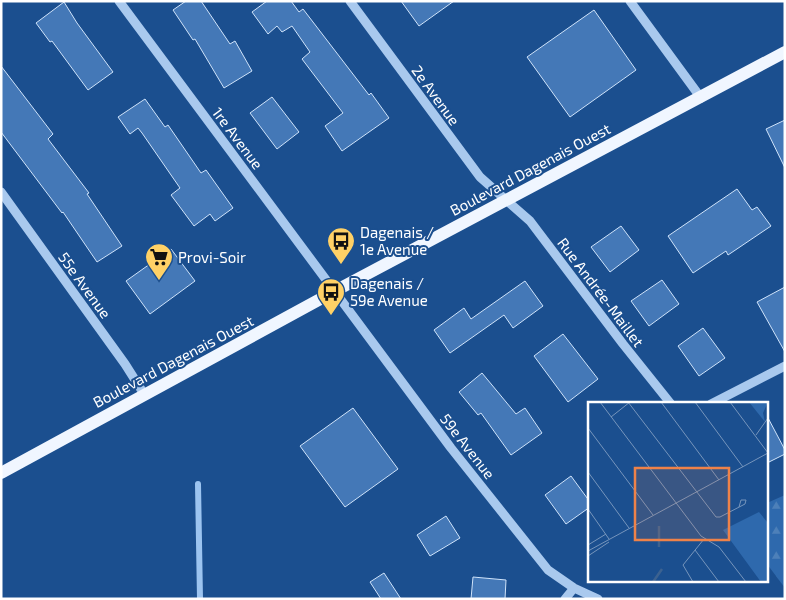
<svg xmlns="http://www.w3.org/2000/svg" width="786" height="600" font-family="'Exo 2',sans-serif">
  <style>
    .forest { fill: url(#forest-firs) }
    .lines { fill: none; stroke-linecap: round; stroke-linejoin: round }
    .stream { stroke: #9cc4f0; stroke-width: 6 }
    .building { fill: #4478b7; stroke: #cfe3fa }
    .minor { stroke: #a9c9ee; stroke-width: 9 }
    .major { stroke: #f0f6ff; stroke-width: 12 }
    .labels { text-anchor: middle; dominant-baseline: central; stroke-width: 4; stroke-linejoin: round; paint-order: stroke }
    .street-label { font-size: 15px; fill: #fff; stroke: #1b4f8f }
    .poi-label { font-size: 15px; fill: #fff; stroke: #1b4f8f; text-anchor: start }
    .inset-river { fill: none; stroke: #3c6290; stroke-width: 2.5 }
    .inset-road { fill: none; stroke: #7695bc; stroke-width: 1 }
    .view { fill: #ee8249; fill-opacity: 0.15; stroke: #ee8249; stroke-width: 2.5 }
    .inset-edge { fill: none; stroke: #fff; stroke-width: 2.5 }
  </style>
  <defs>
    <pattern id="forest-firs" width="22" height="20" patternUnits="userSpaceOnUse" patternTransform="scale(1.25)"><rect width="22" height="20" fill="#2e69ad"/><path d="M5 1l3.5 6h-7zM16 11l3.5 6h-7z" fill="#4d80b9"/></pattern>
  </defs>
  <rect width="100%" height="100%" fill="#1b4f8f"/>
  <path class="forest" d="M 785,495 L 785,588 L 767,564 L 767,503 Z"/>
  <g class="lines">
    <path class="stream" d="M 198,484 L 200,599"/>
  </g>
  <path class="building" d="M 186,1 L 201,1 L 230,44 L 235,41 L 252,71 L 224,88 L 195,39 L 193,40 L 173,10 Z
    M 267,1 L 291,1 L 299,12 L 303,9 L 369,95 L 371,93 L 389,118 L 342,151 L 325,126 L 343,113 L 302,59 L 310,52 L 292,26 L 282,32 L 277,26 L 268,34 L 252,12 Z
    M 401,1 L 454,1 L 419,26 Z
    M 64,2 L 77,23 L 113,72 L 88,90 L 52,41 L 50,42 L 36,23 Z
    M 594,10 L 636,70 L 570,117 L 527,57 Z
    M 1,66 L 53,134 L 48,139 L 89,193 L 87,194 L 122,246 L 97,262 L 63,212 L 62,213 L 1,132 Z
    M 272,97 L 299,132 L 277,149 L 250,113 Z
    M 145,99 L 165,127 L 168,125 L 201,173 L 206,170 L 233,208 L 215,221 L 210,214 L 194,226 L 171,195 L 180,188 L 142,133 L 138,128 L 130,134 L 118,117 Z
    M 785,120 L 785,168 L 766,129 Z
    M 737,189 L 752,210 L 757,207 L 771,226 L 728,255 L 726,251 L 693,273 L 668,236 Z
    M 621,226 L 639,250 L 610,272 L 591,247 Z
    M 171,249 L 195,281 L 150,314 L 126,281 Z
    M 662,280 L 679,304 L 649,326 L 631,301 Z
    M 525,281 L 543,306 L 513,328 L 504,315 L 450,353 L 434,330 L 464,308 L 471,319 Z
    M 785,287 L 785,352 L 757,302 Z
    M 703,328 L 725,358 L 699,376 L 678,346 Z
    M 563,334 L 598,379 L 568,402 L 534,356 Z
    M 482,373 L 516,414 L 525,408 L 542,433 L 511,455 L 481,413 L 478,415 L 459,392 Z
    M 353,408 L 398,469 L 345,507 L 300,446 Z
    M 767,416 L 785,450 L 785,454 L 767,463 Z
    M 571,476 L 590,502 L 590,507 L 566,524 L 545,495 Z
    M 446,516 L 460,538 L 430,556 L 417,535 Z
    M 384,573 L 401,599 L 381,599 L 370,582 Z
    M 473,577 L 506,580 L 505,599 L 471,599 Z"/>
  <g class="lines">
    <path class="minor" d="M 119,1 L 451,448 L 548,570 L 574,588 L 598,599
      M 350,1 L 480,177 L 530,221 L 623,344 L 671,404
      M 630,1 L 701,98
      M 1,192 L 125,364 L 144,394
      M 711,404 L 785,366
      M 565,599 L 574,588"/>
    <path class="major" d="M 1,473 L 335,291 L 785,52"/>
  </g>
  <defs>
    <g id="bus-pin" transform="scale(1.4375)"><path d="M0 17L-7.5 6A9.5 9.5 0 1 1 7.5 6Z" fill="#ffd166" stroke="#1b4f8f"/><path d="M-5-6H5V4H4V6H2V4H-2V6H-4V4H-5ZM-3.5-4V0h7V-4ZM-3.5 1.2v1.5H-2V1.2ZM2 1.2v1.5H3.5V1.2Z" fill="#111"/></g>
    <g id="supermarket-pin" transform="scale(1.4375)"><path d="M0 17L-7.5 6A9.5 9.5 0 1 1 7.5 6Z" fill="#ffd166" stroke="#1b4f8f"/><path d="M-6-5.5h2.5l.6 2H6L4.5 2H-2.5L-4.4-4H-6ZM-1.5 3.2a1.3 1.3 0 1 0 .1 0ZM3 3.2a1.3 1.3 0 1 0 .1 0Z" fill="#111"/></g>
  </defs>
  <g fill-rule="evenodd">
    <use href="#bus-pin" x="341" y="241"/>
    <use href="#supermarket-pin" x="159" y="257"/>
    <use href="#bus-pin" x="331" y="292"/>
  </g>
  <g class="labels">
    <g class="street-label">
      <text transform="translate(436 95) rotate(54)">2e Avenue</text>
      <text transform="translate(238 138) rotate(53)">1re Avenue</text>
      <text transform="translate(530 169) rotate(-28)">Boulevard Dagenais Ouest</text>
      <text transform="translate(85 285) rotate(54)">55e Avenue</text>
      <text transform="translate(601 292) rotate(53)">Rue Andrée-Maillet</text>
      <text transform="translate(173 361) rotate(-28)">Boulevard Dagenais Ouest</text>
      <text transform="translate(468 446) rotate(52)">59e Avenue</text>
    </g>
    <g class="poi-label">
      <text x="360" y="232">Dagenais /<tspan x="360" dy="17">1e Avenue</tspan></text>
      <text x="178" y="257">Provi-Soir</text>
      <text x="350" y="283">Dagenais /<tspan x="350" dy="17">59e Avenue</tspan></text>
    </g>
  </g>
  <g transform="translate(588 402)">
    <rect width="180" height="180" fill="#1b4f8f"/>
    <path d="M 161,0 L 180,0 L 175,11 L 177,20 ZM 171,110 L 180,121 L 180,180 L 173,180 L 135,128 Z" fill="#2e69ad"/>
    <path class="inset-river" d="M 71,124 L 71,145M 65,180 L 74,167"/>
    <path class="inset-road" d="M 12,0 L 113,134 L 131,145 L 158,180M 40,0 L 128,115 L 132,115 L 157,102 L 158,98 L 153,98 L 151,105M 73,0 L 131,78M 107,0 L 155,65M 142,0 L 180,51M 23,15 L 42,0M 0,26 L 65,113M 168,33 L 180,16M 0,70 L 41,126M 0,107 L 21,137M 0,143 L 18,132M 107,148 L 131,180M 0,149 L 180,51M 0,154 L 21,140M 105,180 L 95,163 L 116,137"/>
    <path class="view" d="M 47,66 L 141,66 L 141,138 L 47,138 Z"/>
    <rect width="180" height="180" class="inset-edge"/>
  </g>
  <rect width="786" height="600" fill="none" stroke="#ffffff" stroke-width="5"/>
</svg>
